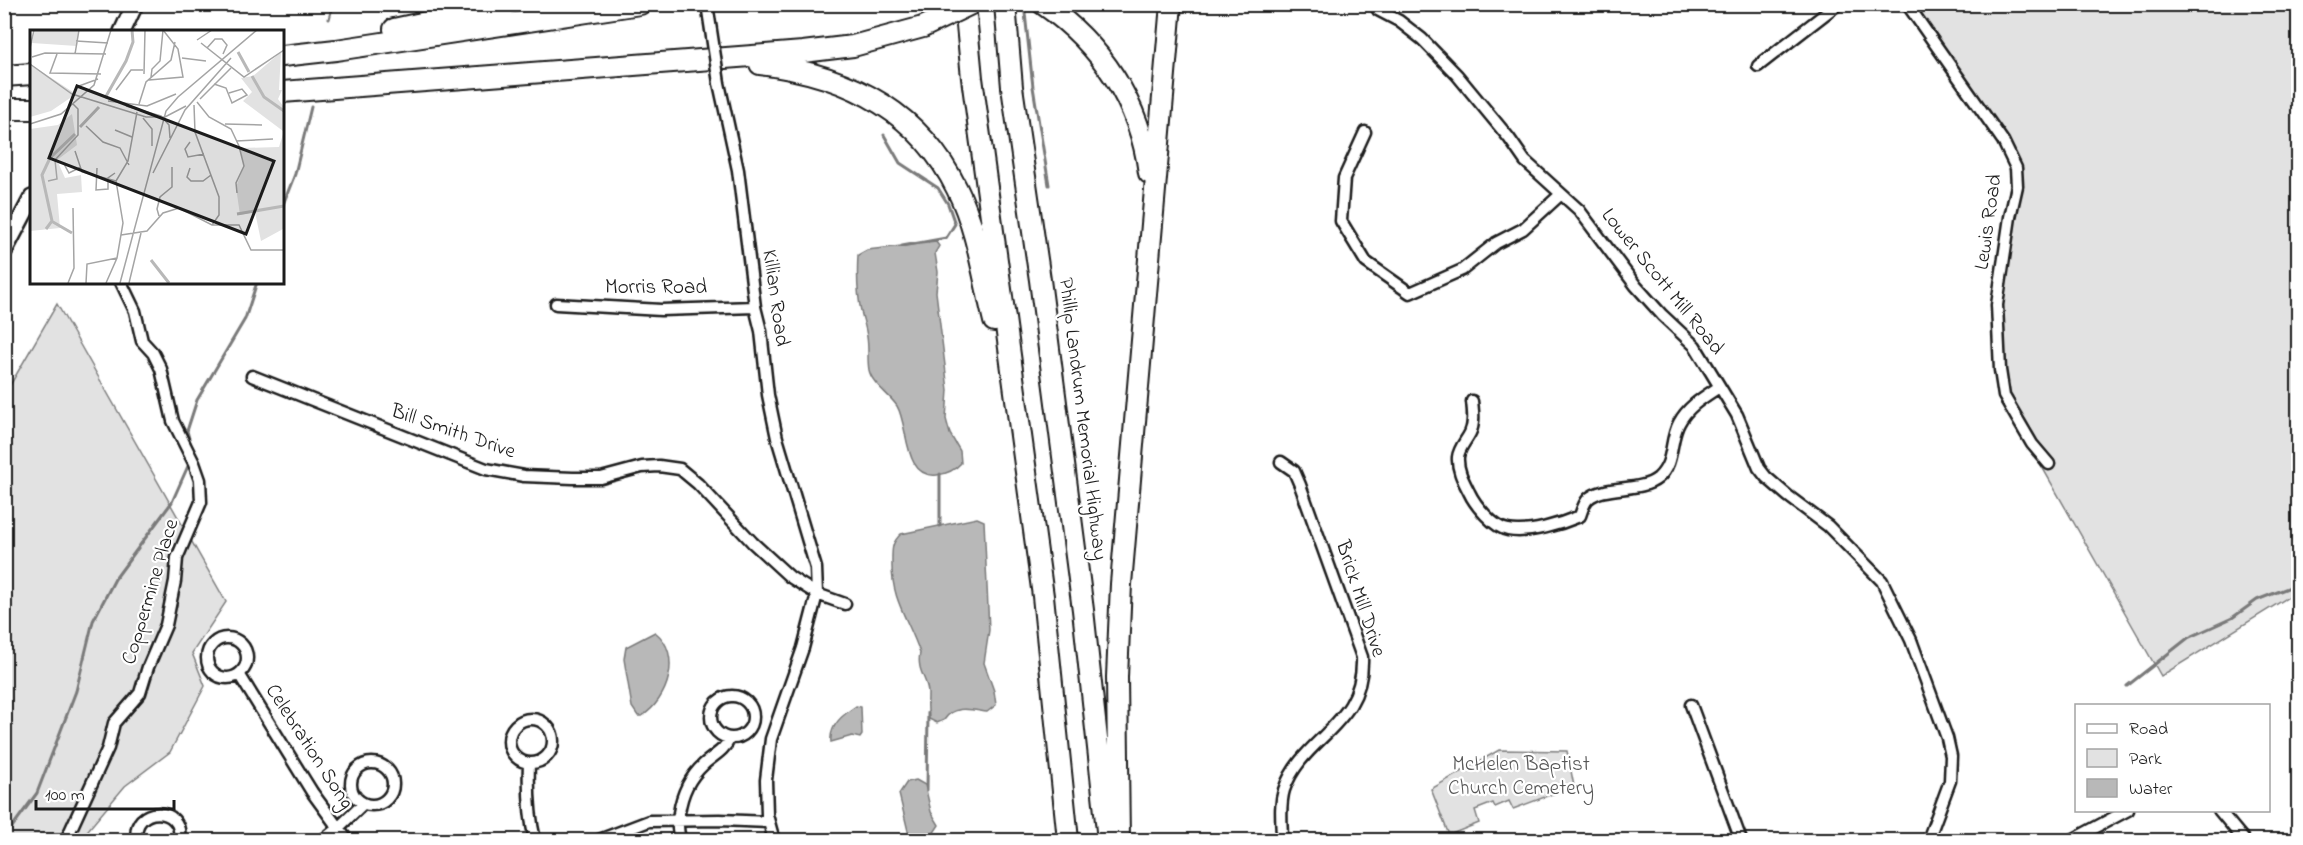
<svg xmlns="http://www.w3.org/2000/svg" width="2303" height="845" font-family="'Indie Flower',sans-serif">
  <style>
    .green { fill: #e2e2e2; stroke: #7f7f7f; stroke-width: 1.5 }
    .water { fill: #b8b8b8; stroke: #7a7a7a; stroke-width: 1.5 }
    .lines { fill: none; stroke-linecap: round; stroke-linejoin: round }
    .stream { stroke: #7a7a7a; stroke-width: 3 }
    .street-casing { stroke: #1c1c1c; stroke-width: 15 }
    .secondary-casing { stroke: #1c1c1c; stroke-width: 20 }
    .highway-casing { stroke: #1c1c1c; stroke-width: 24 }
    .street { stroke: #fff; stroke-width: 10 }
    .secondary { stroke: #fff; stroke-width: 15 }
    .highway { stroke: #fff; stroke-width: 20 }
    .street-bridge-casing { stroke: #1c1c1c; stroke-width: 15; stroke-linecap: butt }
    .highway-bridge-casing { stroke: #1c1c1c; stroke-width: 24; stroke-linecap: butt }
    .street-bridge { stroke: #fff; stroke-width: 10 }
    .highway-bridge { stroke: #fff; stroke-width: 20 }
    .labels { text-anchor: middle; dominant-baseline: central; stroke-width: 4.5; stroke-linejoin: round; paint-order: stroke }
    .street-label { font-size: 21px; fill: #1c1c1c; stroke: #fff }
    .park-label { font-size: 21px; fill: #575757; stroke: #fff }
    .inset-river { fill: none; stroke: #b8b8b8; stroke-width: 3 }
    .inset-road { fill: none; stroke: #a4a4a4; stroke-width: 1.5 }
    .view { fill: #1c1c1c; fill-opacity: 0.15; stroke: #1c1c1c; stroke-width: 3 }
    .inset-edge { fill: none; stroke: #1c1c1c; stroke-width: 3 }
  </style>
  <rect width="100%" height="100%" fill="#fff"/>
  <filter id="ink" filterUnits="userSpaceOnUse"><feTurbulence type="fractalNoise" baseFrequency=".0167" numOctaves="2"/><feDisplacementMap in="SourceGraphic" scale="12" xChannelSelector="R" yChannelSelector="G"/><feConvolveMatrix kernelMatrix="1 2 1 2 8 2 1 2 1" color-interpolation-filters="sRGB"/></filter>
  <g filter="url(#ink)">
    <path class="green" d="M 1911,5 L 2298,5 L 2298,591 L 2161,676 L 2008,407 L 1997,270 L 2014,159 Z
      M 57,304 L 226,602 L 192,653 L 205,686 L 170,752 L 125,786 L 83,836 L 85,840 L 5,840 L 5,394 Z
      M 1499,750 L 1567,751 L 1574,786 L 1513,809 L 1509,801 L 1495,807 L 1493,803 L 1475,810 L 1479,823 L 1449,835 L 1431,789 Z"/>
    <path class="water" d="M 936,242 L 939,246 L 935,253 L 938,272 L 936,292 L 948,390 L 946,419 L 950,434 L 960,451 L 961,463 C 955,470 946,474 937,475 C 903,479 909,426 897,406 C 889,394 872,384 869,370 C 867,359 869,348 867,337 C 866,328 863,320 861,311 C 857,293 857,273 858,255 L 867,250 Z
      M 977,518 L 984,521 L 989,630 L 984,663 L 994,691 L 996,705 L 987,712 C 972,710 954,704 944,720 L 937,723 L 929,719 C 927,709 928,704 928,695 C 929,680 916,672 920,653 C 909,620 891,600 892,563 C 892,550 891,543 901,534 Z
      M 655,632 C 683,654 668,700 642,716 L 638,716 L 632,707 L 624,659 L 626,647 Z
      M 856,706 L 861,707 L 862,735 L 860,738 L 852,736 L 831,742 C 829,725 844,714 856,706 Z
      M 916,780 L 925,785 L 931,812 L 939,825 L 933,834 L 934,840 L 911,840 L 909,835 L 899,794 L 907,782 Z"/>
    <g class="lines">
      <path class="stream" d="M 1024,4 L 1033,87 L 1049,185
        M 329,19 L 333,4
        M 884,135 L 900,163 L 938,188 L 948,204 L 955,224 L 946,238 L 902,246
        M 282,207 L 295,174 L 311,107
        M 191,446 L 187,431 L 197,400 L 245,319 L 257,282
        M 940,526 L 940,474
        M 2127,686 L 2188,638 L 2232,618 L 2257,600 L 2298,584
        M 927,790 L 928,713
        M 4,838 L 37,793 L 76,691 L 93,621 L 115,579 L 172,502 L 188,466"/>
      <g class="street-casing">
        <path id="street" d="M 1375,4 L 1378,10 L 1399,21 L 1422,39 L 1457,75 L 1509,138 L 1525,161 L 1579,210 L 1636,286 L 1662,315 L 1695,346 L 1737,415 L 1759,468 L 1766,477 L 1788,496 L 1828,526 L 1882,581 L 1911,640 L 1947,738 L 1951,756 L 1950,781 L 1928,840
          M 1907,4 L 2003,141 L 2016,168 L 2017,186 L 2010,217 L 1997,305 L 2000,370 L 2004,396 L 2032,444 L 2049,464
          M 1758,66 L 1838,4
          M 719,83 L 738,170 L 755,307 L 761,331 L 768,395 L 777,438 L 816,568 L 817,594 L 803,648 L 771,739 L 766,780 L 767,815 L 774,840
          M 1365,132 L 1344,178 L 1341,221 L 1366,262 L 1410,293 L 1462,270 L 1496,243 L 1523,229 L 1560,195
          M 556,304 L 661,310 L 755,307
          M 252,376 L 486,469 L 524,476 L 573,478 L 601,478 L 642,467 L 659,466 L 680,469 L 698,484 L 753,543 L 790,577 L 817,594 L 845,604
          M 1472,401 C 1473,411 1475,423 1470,433 C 1466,441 1459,448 1458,457 C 1457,470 1464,482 1469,492 C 1475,505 1494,528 1508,530 C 1529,534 1561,524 1580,516 C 1582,510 1584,503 1588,499 C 1604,484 1640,493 1658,478 C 1675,463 1669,441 1679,423 C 1688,406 1704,397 1719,387
          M 1281,462 L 1294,471 L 1300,485 L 1362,657 C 1365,726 1302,736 1284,790 C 1279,806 1282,824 1282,840
          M207 658a20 20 0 1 1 40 0a20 20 0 1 1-40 0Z
          M 239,674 L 312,792 L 347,840
          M711 717a21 21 0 1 1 42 0a21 21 0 1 1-42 0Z
          M 1691,705 L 1741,840
          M509 741a22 22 0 1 1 44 0a22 22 0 1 1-44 0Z
          M351 784a21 21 0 1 1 42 0a21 21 0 1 1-42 0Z
          M 529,763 C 528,790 529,815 535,840
          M 2219,810 L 2244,840
          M 66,840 L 108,748 L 114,723 L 140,693 L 148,667 L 166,625 L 175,581 L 177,558 L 201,502 L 200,480 L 194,463 L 173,421 L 161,369 L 153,353 L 142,341 L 135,311 L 121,282
          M 137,840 C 130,805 185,804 179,840
          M 323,840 L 338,828 L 363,804
          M 599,840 L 649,821 L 720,820 L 769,822
          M 681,840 C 677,831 677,823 679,813 C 682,793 689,778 704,764 C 714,755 724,751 730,738
          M 2072,840 L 2128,810"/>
      </g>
      <g class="secondary-casing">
        <path id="secondary" d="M 122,32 L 135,4
          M 4,251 L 32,198"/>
      </g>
      <g class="highway-casing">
        <path id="highway" d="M 965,4 L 972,78 L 1043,596 L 1068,840
          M 1005,4 L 1012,87 L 1040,280 L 1083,610 L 1108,840
          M 1043,4 C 1101,44 1140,103 1149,173
          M 394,29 L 509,4
          M 282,56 L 336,50 L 640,4
          M 760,64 C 844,74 918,109 957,189 C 977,229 983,277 994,321
          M 4,76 L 32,74
          M 282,92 L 803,52 L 853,46 L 923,27
          M 4,109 L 32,109
          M 1119,840 L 1117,677 L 1121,584 L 1171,4"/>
      </g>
      <use href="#street" class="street"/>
      <use href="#secondary" class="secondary"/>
      <use href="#highway" class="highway"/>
      <g class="street-bridge-casing">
        <path id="street-bridge" d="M 707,4 L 719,83"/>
      </g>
      <g class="highway-bridge-casing">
        <path id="highway-bridge" d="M 923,27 L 971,4"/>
      </g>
      <use href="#street-bridge" class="street-bridge"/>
      <use href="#highway-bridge" class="highway-bridge"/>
    </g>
  </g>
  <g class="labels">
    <g class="street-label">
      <text transform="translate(1989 222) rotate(-82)">Lewis Road</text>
      <text transform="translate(1662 282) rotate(51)">Lower Scott Mill Road</text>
      <text x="656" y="288">Morris Road</text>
      <text transform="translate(775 298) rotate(82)">Killian Road</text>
      <text transform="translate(1082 419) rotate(83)">Phillip Landrum Memorial Highway</text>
      <text transform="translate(453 432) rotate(19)">Bill Smith Drive</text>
      <text transform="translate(151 592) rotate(-73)">Coppermine Place</text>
      <text transform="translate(1360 599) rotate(72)">Brick Mill Drive</text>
      <text transform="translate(309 747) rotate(57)">Celebration Song</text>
    </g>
    <g class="park-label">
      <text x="1521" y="765">McHelen Baptist<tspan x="1521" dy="24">Church Cemetery</tspan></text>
    </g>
  </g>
  <g transform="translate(30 30)">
    <rect width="254" height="254" fill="#fff"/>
    <path d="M 5,0 L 49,0 L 47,16 L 2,13 ZM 251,22 L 249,60 L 252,60 L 248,69 L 253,76 L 253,101 L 213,71 L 222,62 L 211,48 L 223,46 ZM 0,34 L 46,64 L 21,81 L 0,87 ZM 42,84 L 47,115 L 27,130 L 35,148 L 51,145 L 52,162 L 27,164 L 30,198 L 0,201 L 0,99 L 28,95 ZM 253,104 L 253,199 L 231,211 L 225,182 L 210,185 L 206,157 L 214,136 L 210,118 L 249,117 Z" fill="#e2e2e2"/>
    <path class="inset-river" d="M 208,22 L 219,42M 222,46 L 234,67 L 254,81M 75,68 L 96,31 L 103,12 L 102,0M 50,97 L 69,77M 207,184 L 254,176M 23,192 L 42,203M 16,199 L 22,191 L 12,145 L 20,128 L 45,104M 121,230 L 139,253"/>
    <path class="inset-road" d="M 167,10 L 182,0M 46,11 L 78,13M 171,13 L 214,47 L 254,20M 0,18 L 4,0M 177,18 L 185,9 L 192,9 L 197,15 L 193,24M 27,24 L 20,43 L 71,44M 45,24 L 49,0M 2,27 L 15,23 L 76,24M 152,28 L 176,31M 0,34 L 42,64 L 116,87 L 135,87 L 156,76M 114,44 L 115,0M 121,47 L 122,39 L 130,31 L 133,0M 119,50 L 153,47 L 148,19 L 133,0M 184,54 L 196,58 L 202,73 L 217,65 L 212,59 L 199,63M 49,56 L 68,49M 86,60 L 101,40 L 113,40M 170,69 L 201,38M 78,71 L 117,76 L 146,64M 167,72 L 179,87 L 201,99 L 209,116 L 214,136 L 206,153 L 207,163M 109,74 L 116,52 L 141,30 L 145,12M 164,75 L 165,102 L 189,167 L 189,185 L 182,195M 96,76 L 131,86 L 139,95 L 140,108M 113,88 L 122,99 L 122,116M 0,94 L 31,84 L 64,55 L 81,0M 195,94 L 232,95M 56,96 L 73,112 L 90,118 L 99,135M 85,100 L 102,107M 206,111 L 243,109M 160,112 L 155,119 L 158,127 L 174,124M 45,121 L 52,142 L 86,151M 34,134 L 39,143 L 51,137M 67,138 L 66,160 L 78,159 L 78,148 L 85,143M 160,138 L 157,147 L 161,151 L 173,151 L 181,145M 123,143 L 155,80 L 201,28M 18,151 L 27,149 L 25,130 L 48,105 L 48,79 L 43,74M 129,186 L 127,179 L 130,167 L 142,157 L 142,137M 91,205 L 117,201 L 133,183 L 149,178 L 182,195 L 209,195 L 221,220 L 254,220M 38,253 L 44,238 L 43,178M 56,253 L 57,234 L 87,228M 76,253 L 87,228 L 93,193 L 86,151 L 98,131 L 107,82M 90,253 L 136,81 L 148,67 L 227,0M 99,253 L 111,203"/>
    <path class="view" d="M 47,56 L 244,131 L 216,204 L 19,128 Z"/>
    <rect width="254" height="254" class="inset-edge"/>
  </g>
  <rect width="2303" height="845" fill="none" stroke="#fff" stroke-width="24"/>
  <rect x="12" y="12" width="2279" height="821" fill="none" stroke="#1c1c1c" stroke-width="2" filter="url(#ink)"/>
  <rect x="2075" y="704" width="195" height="108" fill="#ffffff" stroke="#a4a4a4" stroke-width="1.5"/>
  <rect x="2087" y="724" width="30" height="9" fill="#ffffff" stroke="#a4a4a4" stroke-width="1.5"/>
  <text x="2129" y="734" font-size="18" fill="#1c1c1c">Road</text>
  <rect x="2087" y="749" width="30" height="18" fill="#e2e2e2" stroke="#a4a4a4" stroke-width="1.5"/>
  <text x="2129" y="764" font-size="18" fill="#1c1c1c">Park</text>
  <rect x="2087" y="779" width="30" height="18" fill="#b8b8b8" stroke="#a4a4a4" stroke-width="1.5"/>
  <text x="2129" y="794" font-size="18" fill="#1c1c1c">Water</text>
  <path d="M36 800v9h138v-9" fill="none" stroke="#1c1c1c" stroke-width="3"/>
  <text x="45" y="800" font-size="18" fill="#1c1c1c" stroke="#ffffff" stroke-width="4.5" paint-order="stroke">100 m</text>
</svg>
